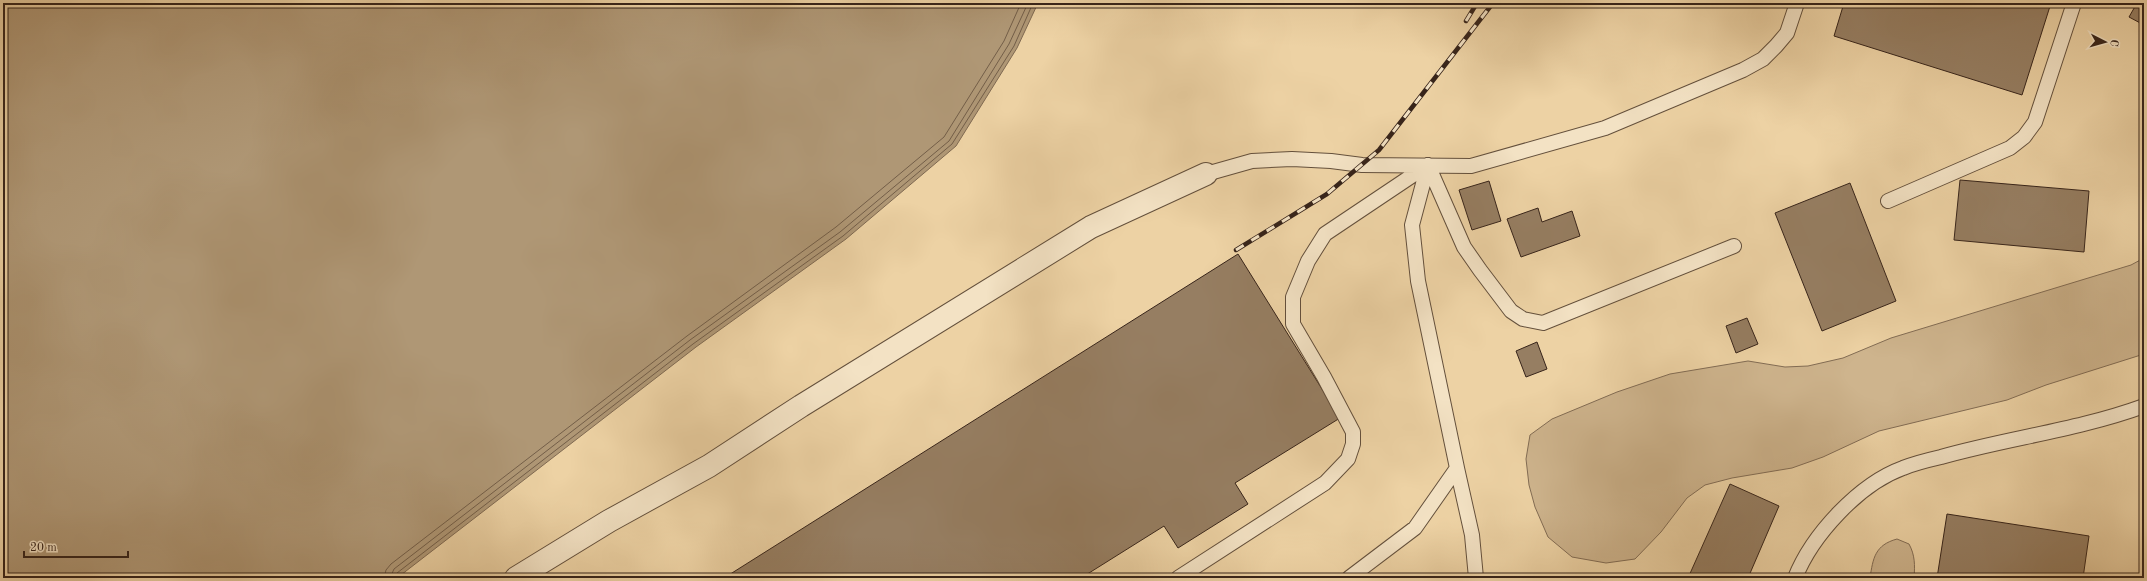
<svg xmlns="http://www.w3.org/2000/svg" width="2147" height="581" font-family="'Old Standard TT',serif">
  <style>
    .green { fill: #ceb48d; stroke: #826c54 }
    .water { fill: #af9775; stroke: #7f6951 }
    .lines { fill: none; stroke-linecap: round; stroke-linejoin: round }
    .shore { stroke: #735e48; stroke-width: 1 }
    .building { fill: #967e62; stroke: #37241a }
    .lane-casing { stroke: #64503c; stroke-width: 16 }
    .street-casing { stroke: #64503c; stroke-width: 24 }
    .lane { stroke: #f3e2c4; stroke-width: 14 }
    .street { stroke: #f3e2c4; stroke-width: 22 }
    .rail-casing { stroke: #37241a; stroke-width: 4.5 }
    .rail { stroke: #f3e2c4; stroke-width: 3; stroke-dasharray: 9; stroke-linecap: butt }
  </style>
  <rect width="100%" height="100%" fill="#edd2a4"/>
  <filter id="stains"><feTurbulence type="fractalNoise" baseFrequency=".005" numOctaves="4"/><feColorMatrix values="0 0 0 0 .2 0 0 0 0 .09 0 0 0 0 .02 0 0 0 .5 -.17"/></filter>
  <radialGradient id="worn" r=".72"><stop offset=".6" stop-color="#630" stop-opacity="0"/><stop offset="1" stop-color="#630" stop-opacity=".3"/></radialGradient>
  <path class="green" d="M 2144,258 L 2144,354 L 2046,385 L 2007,400 L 1879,431 L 1823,457 L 1792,468 L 1732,478 L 1705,485 L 1687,498 L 1661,532 L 1635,559 L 1606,563 L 1572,557 L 1548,537 L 1535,507 L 1529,485 L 1526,459 L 1530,435 L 1552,419 L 1617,392 L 1670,374 L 1748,361 L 1785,367 L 1808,366 L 1843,358 L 1891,338 L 2131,265 Z
    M 1897,539 L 1909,544 C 1915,555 1915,565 1914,578 L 1870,578 C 1873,558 1875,545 1897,539 Z"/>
  <path class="water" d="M 3,3 L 1038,3 L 1017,48 L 956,146 L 846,239 L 696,347 L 397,578 L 3,578 Z"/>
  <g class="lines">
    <path class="shore" d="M 384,578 L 386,570 L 391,564 L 687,336 L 836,227 L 944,137 L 1004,41 L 1021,3
      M 390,578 L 394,569 L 690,340 L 840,232 L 949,141 L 1009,44 L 1028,3
      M 395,578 L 397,573 L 693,344 L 843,236 L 952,144 L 1014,46 L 1033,3"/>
  </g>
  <path class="building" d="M 1844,3 L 2051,3 L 2022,95 L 1834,36 Z
    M 2137,3 L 2144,3 L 2144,25 L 2129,17 Z
    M 1960,180 L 2089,191 L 2084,252 L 1954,240 Z
    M 1489,181 L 1501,221 L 1472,230 L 1459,190 Z
    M 1850,183 L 1896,301 L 1822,331 L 1775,213 Z
    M 1538,208 L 1542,222 L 1572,211 L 1580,236 L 1521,257 L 1507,219 Z
    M 1238,254 L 1340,418 L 1235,483 L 1248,504 L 1178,548 L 1164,526 L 1081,578 L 724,578 Z
    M 1747,318 L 1758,344 L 1736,353 L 1726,326 Z
    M 1537,342 L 1547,369 L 1526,377 L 1516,351 Z
    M 1730,484 L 1779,506 L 1748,578 L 1688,578 Z
    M 1947,514 L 2089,536 L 2083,578 L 1937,578 Z"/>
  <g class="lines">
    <g class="lane-casing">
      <path id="lane" d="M 1428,165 L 1464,247 L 1480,270 L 1511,311 L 1523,319 L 1543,323 L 1734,246
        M 1206,174 L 1252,161 L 1292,159 L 1331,161 L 1362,165 L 1471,166 L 1605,128 L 1743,70 L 1763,59 L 1776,46 L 1787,33 L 1797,3
        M 1888,201 L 2010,148 L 2024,137 L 2035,122 L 2074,3
        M 1457,468 L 1472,535 L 1476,578
        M 1178,578 L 1325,483 L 1348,459 L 1353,444 L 1353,432 L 1324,377 L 1293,324 L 1293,297 L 1308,261 L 1325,234 L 1428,165
        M 1349,578 L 1415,528 L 1457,468 L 1418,281 L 1412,225 L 1428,165
        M 1795,578 C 1812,535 1859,484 1903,468 C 1915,463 1928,460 1941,457 C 2008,438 2078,430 2144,406"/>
    </g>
    <g class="street-casing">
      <path id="street" d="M 516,578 L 609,521 L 709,466 L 801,406 L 1091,227 L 1206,174"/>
    </g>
    <use href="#lane" class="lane"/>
    <use href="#street" class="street"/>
    <g class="rail-casing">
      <path id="rail" d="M 1466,21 L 1477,3
        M 1236,250 L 1327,194 L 1379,150 L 1493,3"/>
    </g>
    <use href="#rail" class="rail"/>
  </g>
  <rect width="2147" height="581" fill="none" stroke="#edd2a4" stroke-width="16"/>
  <rect x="4" y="4" width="2139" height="573" fill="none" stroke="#37241a" stroke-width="2"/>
  <rect x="8" y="8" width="2131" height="565" fill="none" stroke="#37241a"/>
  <g transform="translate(2105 42) rotate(96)" stroke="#f3e2c4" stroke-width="3" paint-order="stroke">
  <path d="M0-3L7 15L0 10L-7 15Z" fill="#37241a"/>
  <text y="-6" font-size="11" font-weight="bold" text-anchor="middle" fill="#37241a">С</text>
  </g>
  <path d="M24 551v6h104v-6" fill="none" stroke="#37241a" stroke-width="2"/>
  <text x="30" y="551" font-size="12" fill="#37241a" stroke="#f3e2c4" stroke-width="3" paint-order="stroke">20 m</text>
  <rect width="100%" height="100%" filter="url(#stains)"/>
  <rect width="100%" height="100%" fill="url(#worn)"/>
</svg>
